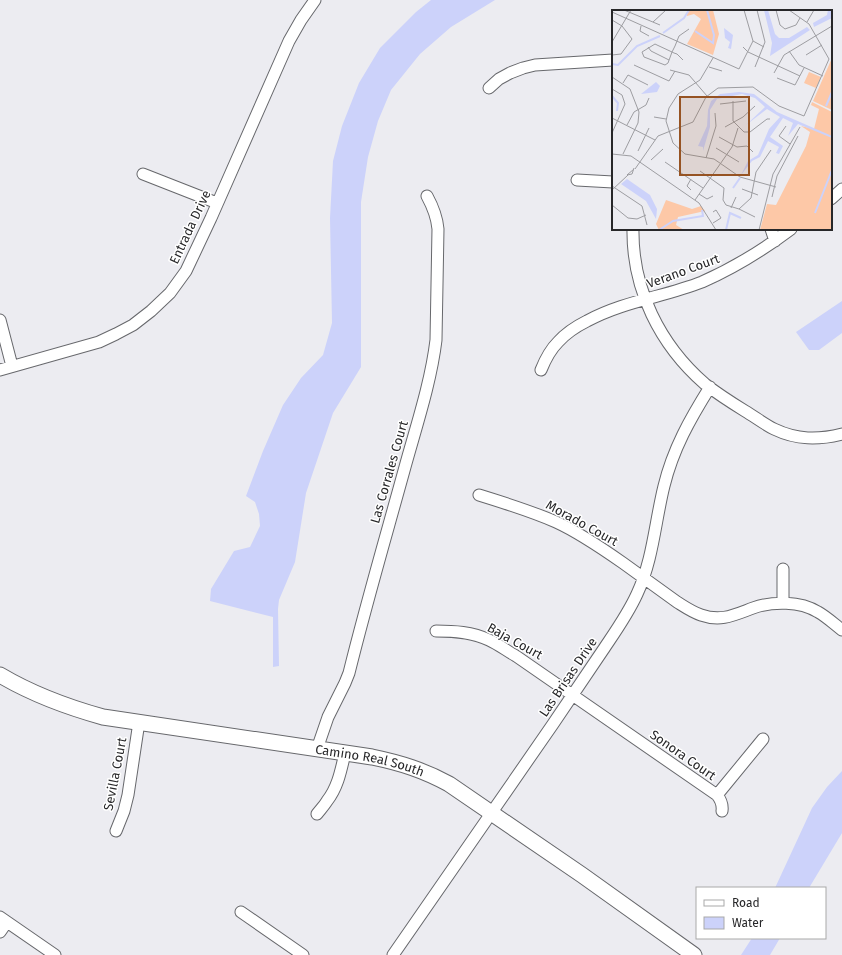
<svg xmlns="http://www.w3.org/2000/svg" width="842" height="955" font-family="'Fira Sans',sans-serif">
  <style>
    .water { fill: #ccd2fa }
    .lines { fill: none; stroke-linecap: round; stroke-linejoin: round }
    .street-casing { stroke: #67686c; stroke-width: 13 }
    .secondary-casing { stroke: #67686c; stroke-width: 17 }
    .street { stroke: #fff; stroke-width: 11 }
    .secondary { stroke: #fff; stroke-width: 15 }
    .labels { text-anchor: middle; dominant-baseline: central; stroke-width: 3; stroke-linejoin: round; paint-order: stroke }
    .street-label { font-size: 13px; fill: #272729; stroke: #fff }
    .inset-river { fill: none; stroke: #ccd2fa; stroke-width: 2 }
    .inset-road { fill: none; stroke: #9d9da1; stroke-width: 1 }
    .view { fill: #965323; fill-opacity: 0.15; stroke: #965323; stroke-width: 2 }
    .inset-edge { fill: none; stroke: #272729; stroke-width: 2 }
  </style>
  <rect width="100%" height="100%" fill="#ececf1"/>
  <path class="water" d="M 431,0 L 495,0 L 451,27 L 420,54 L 391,90 L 378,121 L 368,157 L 361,202 L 361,367 L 333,413 L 306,493 L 295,562 L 279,600 L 278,609 L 279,666 L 273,667 L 273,617 L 210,601 L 211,589 L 234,551 L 250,547 L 260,526 L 259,514 L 255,502 L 246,496 L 263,451 L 283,405 L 301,378 L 323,355 L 332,323 L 330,218 L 333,161 L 342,126 L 359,83 L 380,48 L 416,12 Z
    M 842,301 L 842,333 L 819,350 L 809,350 L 796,332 Z
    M 842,771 L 842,833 L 809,888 L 775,888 L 812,808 L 827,787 Z
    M 752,938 L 780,938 L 770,955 L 741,955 Z"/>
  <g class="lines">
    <g class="street-casing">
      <path id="street" d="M 489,88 L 499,79 L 510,73 L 523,68 L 535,65 L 613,60
        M 143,174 L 217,203
        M 577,180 L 613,182
        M 831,199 L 842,189
        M 633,229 C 632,289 660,345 705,384 C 718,394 732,403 745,411 C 755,417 764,424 774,429 C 797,440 818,440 842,434
        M 771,229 L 775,241
        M 0,320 L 12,366
        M 0,370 L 99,342 L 116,334 L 133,325 L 151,311 L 170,293 L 186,271 L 211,218 L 289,41 L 301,20 L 315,0
        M 541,370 C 545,360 550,350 558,342 C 566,333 577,326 587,321 C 624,301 664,297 702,282 C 734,268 763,250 791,229
        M 479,495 C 505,503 531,511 556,522 C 578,532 603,549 623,563 C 641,576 659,589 677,602 C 685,607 692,612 701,615 C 721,622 734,615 753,608 C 773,601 800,601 818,612 C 827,617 834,624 842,630
        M 783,603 L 783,569
        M 436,631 C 454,631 472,632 489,640 C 498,644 507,651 516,656 L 717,795 C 721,800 723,804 722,811
        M 317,749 L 328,717 L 345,683 L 349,673 C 366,604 386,536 405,467 C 416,427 431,382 436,340 L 438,229 C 437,217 433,207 427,196
        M 717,795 L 763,739
        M 317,814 C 320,810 324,806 327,801 C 338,787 341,770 345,753
        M 116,831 L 124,811 L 128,795 L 139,722
        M 241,912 L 303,955
        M 0,917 L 55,955
        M 0,932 L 7,922
        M 393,955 C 446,878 500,801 553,724 C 569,700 586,675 603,650 C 615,632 628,614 637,594 C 653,560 655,522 664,486 C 673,449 690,419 710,387"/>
    </g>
    <g class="secondary-casing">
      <g id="secondary">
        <path id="s1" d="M 0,675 C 32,694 67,707 103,717 L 372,757 C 401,763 423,770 449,784 L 582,875 L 694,955"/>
      </g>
    </g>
    <use href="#street" class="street"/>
    <use href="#secondary" class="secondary"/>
  </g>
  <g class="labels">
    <g class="street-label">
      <text transform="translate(190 227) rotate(-65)">Entrada Drive</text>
      <text transform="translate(683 271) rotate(-20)">Verano Court</text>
      <text transform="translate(389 472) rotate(-74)">Las Corrales Court</text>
      <text transform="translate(582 523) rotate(29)">Morado Court</text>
      <text transform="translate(515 641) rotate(29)">Baja Court</text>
      <text transform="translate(568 677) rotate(-56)">Las Brisas Drive</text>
      <text transform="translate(683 755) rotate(35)">Sonora Court</text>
      <text stroke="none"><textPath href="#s1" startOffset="382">Camino Real South</textPath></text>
      <text transform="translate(115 774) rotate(-79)">Sevilla Court</text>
    </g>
  </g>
  <g transform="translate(612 10)">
    <rect width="220" height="220" fill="#ececf1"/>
    <path d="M 75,0 L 101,0 L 107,24 L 101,45 L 75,34 L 89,9 L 82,4 L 75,6 ZM 220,48 L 220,100 L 201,91 ZM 197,62 L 209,67 L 204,78 L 192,73 ZM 200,92 L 220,102 L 220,220 L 148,220 L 155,194 L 164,195 L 194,136 L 198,122 L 189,116 L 202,119 L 207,99 L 199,95 ZM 54,190 L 80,199 L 89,196 L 93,201 L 66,207 L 64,215 L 72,220 L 47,220 L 44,214 Z" fill="#fdc8a7"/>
    <path d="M 152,0 L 156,0 L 163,24 L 167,28 L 177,28 L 195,17 L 198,20 L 158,46 L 160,33 ZM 216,0 L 220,0 L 220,8 L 202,17 L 201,13 L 215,5 ZM 112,18 L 121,25 L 119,39 L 116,38 L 118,32 L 113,28 ZM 44,72 L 48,76 L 45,82 L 29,84 ZM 127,82 L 142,84 L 165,102 L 220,126 L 220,128 L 186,114 L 176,126 L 181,113 L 171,108 L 158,127 L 171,136 L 167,144 L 164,143 L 167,137 L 156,131 L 148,147 L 140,151 L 129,165 L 136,151 L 146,145 L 157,119 L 168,107 L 155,99 L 134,115 L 153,97 L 143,88 L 130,84 L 105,89 L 98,100 L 98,117 L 91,141 L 91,137 L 86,136 L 95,116 L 96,100 L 99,91 L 108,84 ZM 15,169 L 38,185 L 45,199 L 44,209 L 34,191 L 9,174 Z" fill="#ccd2fa"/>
    <path class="inset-river" d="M 83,21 L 101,33 L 102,25 L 95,0M 51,23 L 72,8 L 77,0M 0,54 L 6,55 L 25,36 L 48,26M 0,86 L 6,93 L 5,101M 214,96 L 220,82M 121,178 L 128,168M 203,203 L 220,160M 47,220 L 61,211 L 91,206 L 90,200M 114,220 L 118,203 L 129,208"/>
    <path class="inset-road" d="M 12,0 L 48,15M 132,0 L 141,31 L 152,37M 164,0 L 168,15 L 173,19 L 184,15 L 188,8M 0,2 L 127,59 L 141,31M 0,10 L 10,16 L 20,29 L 9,44 L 0,45M 41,12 L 54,0M 195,12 L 202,0M 29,16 L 28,21 L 37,26M 0,32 L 19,0M 36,37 L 39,41 L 57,50M 131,37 L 136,42 L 188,66M 177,41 L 187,55 L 211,66M 194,45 L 210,35M 101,48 L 88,70 L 66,84 L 57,98 L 54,111 L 61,133 L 73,144 L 102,149 L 128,167 L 164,177M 71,50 L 65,44 L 62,43 L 60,42 L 45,35 L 43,34 L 30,42 L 32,47 L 53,55 L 56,53 L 60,42 L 63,36 L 67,26 L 77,19M 22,55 L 57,71 L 63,61M 97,57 L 110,61M 143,57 L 153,32 L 145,0M 58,60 L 77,65 L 95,86M 162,63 L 172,45 L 220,16M 0,67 L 18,79 L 27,102 L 26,113 L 11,144M 165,68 L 183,75 L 192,58M 11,73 L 16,65 L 36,75M 0,79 L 10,85 L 13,94 L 0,123M 121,91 L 121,111 L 132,122 L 138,122 L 155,109 L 158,109M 108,94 L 134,91M 42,107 L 54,109M 0,108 L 43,130M 15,115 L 22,102 L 34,95 L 37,88M 174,116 L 167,126 L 178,134M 113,117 L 131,107 L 143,96M 107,127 L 125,137 L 135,136 L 141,142M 104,138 L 127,152M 26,141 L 37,118M 0,144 L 19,146 L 87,193 L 104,220M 94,148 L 104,116 L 103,103M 39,150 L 51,139M 53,152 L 91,178M 22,159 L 15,165 L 20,164 L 22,158M 23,159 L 46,126 L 81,112 L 94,87 L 106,78 L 141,77 L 167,96 L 192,106 L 217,49 L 197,14 L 177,0M 88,161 L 112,178 L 111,190 L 114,195 L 127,199 L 139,188 L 144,162 L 159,140M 79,169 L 75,176 L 79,180M 0,176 L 30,196 L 35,215M 130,179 L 146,185M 0,180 L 16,165M 87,184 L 95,189 L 101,186M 160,187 L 165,166 L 186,126M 83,190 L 120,137 L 126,118M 0,195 L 16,208 L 25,209 L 34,205M 119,198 L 124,187M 127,199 L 143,207M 101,202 L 104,200 L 109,208 L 101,213M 147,220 L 161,164 L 188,117"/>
    <path class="view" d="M 68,87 L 137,87 L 137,165 L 68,165 Z"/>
    <rect width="220" height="220" class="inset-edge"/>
  </g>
  <rect x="696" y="887" width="130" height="52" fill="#ffffff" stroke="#a9a9a9"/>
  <rect x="704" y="900" width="20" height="6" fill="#ffffff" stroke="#a9a9a9"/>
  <text x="732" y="907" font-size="12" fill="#272729">Road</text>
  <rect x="704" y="917" width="20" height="12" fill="#ccd2fa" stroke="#a9a9a9"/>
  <text x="732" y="927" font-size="12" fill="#272729">Water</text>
</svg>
